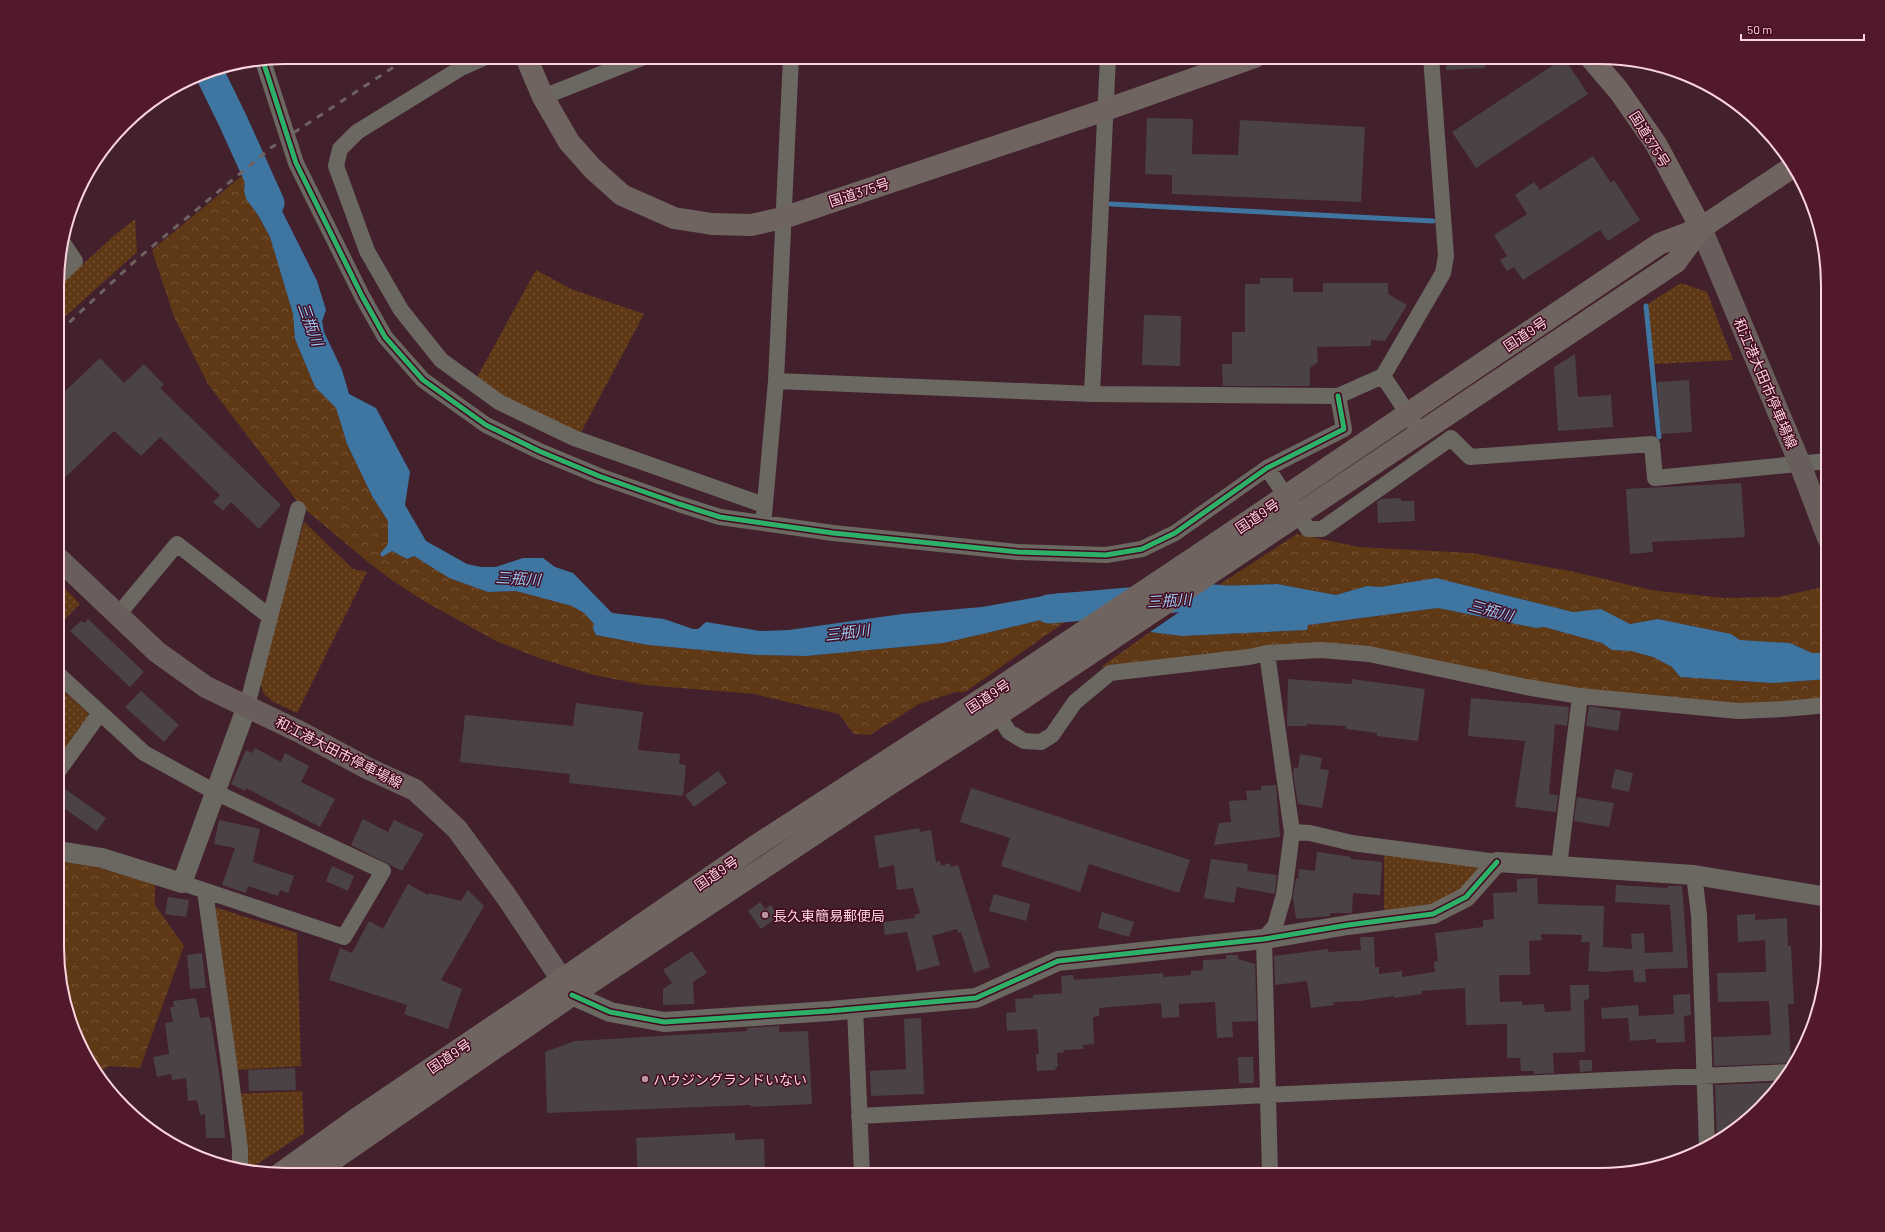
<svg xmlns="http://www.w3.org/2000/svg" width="1885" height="1232" font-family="Barlow,'Noto Sans JP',sans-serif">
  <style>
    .grass { fill: url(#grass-dots) }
    .forest { fill: url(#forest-crowns) }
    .water { fill: #3f76a1 }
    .pier { fill: #42212c }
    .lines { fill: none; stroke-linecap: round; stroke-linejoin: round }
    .stream { stroke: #3f76a1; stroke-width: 5 }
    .river { stroke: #3f76a1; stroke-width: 29 }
    .building { fill: #4b4246 }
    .minor { stroke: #6b6862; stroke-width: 16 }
    .tertiary { stroke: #6b6862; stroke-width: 20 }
    .secondary { stroke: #695e5c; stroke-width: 22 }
    .trunk { stroke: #706460; stroke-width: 22 }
    .rail { stroke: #706162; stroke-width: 3; stroke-dasharray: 7 7; stroke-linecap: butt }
    .cycleway-casing { stroke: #43081f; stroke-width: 8 }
    .cycleway { stroke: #2db169; stroke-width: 5 }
    .poi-dot { fill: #ba959f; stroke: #43081f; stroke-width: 1.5 }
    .labels { text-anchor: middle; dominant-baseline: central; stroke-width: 3; stroke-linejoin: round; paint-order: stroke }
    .street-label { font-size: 14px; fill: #fbd4dd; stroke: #43081f }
    .poi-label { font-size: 14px; fill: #fbd4dd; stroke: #43081f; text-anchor: start }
    .water-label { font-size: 15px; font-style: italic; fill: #9ccef6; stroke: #43081f }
    .rim { fill: none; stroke: #fbd4dd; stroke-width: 2 }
  </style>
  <defs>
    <pattern id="grass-dots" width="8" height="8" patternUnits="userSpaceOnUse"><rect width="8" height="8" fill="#5f3816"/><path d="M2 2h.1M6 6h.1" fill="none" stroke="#775437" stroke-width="1.8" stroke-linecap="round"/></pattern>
    <pattern id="forest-crowns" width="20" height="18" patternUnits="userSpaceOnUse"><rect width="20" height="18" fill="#5f3816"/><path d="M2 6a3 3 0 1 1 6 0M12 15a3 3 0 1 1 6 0" fill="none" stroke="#775437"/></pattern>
  </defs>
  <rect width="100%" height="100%" fill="#42212c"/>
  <path class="grass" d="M 135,219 L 137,252 L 59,322 L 59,286 L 117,233 Z
    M 536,270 L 571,289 L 644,314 L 580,434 L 528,412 L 476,379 Z
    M 1681,283 L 1707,292 L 1733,360 L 1654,364 L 1648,304 Z
    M 304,522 L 353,569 L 367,572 L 297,713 L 272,701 L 264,694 L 259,678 Z
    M 59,582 L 80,604 L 59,625 Z
    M 59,687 L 88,713 L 90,720 L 59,759 Z
    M 1384,854 L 1483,867 L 1460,891 L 1445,903 L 1384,911 Z
    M 211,906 L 297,933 L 301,1066 L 236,1070 Z
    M 302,1091 L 304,1133 L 250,1169 L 248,1169 L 237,1094 Z"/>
  <path class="forest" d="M 249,170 L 250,176 L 245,182 L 244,190 L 246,199 L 258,215 L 270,237 L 293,314 L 295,339 L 315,387 L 336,408 L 347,444 L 372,496 L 388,521 L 388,544 L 380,554 L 392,551 L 407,559 L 414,556 L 449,578 L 488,592 L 516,591 L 572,606 L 584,613 L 594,624 L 593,629 L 596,635 L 648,645 L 757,655 L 806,656 L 944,643 L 1062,615 L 1075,615 L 965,692 L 956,692 L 919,704 L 870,735 L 854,734 L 839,714 L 754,694 L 645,685 L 594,675 L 539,658 L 496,641 L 424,601 L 393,581 L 368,562 L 300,505 L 208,384 L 174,317 L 152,250 Z
    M 1297,534 L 1359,547 L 1471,553 L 1570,571 L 1651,590 L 1724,598 L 1778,597 L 1828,586 L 1828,651 L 1823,653 L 1812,653 L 1790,643 L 1740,640 L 1731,634 L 1658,619 L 1630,624 L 1601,609 L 1573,612 L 1436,578 L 1380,587 L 1367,586 L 1336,595 L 1277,584 L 1217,586 Z
    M 1438,608 L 1536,628 L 1544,627 L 1602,643 L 1612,650 L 1631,651 L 1653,657 L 1672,667 L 1680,677 L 1773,683 L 1828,679 L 1828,701 L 1717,704 L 1611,696 L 1377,651 L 1183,658 L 1101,667 L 1150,632 L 1182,636 L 1306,630 L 1308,625 Z
    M 59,861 L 89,865 L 155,884 L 155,905 L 184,946 L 140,1068 L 109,1066 L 97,1073 L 88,1061 L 59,977 Z"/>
  <path class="water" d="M 258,163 L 317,281 L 326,310 L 322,321 L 324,332 L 342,370 L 349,394 L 376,408 L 410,472 L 405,505 L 426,541 L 467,564 L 481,567 L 496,567 L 523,558 L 543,558 L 555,567 L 573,573 L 612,613 L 664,619 L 693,629 L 698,629 L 706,622 L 760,631 L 789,630 L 902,614 L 982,607 L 1060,593 L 1109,592 L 1075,615 L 1062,615 L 944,643 L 806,656 L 757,655 L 648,645 L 596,635 L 593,629 L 594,624 L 584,613 L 572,606 L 516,591 L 488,592 L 449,578 L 414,556 L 407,559 L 392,551 L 382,557 L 380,554 L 388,544 L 388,521 L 372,496 L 347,444 L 336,408 L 315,387 L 295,339 L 293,314 L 270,237 L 258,215 L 246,199 L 244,190 L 245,182 L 250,176 L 249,170 Z
    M 1436,578 L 1573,612 L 1601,609 L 1630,624 L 1658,619 L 1731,634 L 1740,640 L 1790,643 L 1812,653 L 1823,653 L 1828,651 L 1828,679 L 1773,683 L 1680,677 L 1672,667 L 1653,657 L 1631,651 L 1612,650 L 1602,643 L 1544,627 L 1536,628 L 1438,608 L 1308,625 L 1307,630 L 1182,636 L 1150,632 L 1217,586 L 1277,584 L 1336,595 L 1367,586 L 1380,587 Z"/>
  <path class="pier" d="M 1220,584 L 1217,586 L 1148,633 L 1149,630 L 1216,585 Z
    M 1110,591 L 1110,594 L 1077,617 L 1073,617 Z"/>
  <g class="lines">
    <path class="stream" d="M 1111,204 L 1433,221
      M 1646,306 L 1659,437"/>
    <path class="river" d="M 209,72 L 233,121 L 270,203
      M 1049,609 L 1186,597 L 1240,601"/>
  </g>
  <path class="building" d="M 1446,57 L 1484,57 L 1485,68 L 1446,70 Z
    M 1564,58 L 1588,94 L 1476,168 L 1452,132 Z
    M 1147,118 L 1193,119 L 1192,154 L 1238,155 L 1240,120 L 1365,127 L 1361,202 L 1172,194 L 1172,175 L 1145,174 Z
    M 1593,156 L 1611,183 L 1614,180 L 1640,220 L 1608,241 L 1600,230 L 1523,280 L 1514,267 L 1507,271 L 1500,260 L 1507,256 L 1494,235 L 1527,214 L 1515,195 L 1534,182 L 1540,190 Z
    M 1260,278 L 1293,278 L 1293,292 L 1323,292 L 1323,283 L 1388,283 L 1388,294 L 1407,305 L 1385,341 L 1371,340 L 1371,346 L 1317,347 L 1318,362 L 1310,368 L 1310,386 L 1223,386 L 1222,364 L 1232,364 L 1232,332 L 1245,332 L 1245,284 L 1260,284 Z
    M 1144,315 L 1181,316 L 1180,366 L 1142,365 Z
    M 1575,354 L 1578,397 L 1611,395 L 1613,427 L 1558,431 L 1554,367 Z
    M 100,358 L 124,383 L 144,364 L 164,385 L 160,388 L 281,505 L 259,529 L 231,502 L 223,511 L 213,502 L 220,495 L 160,437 L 141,456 L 114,431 L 59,483 L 59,397 Z
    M 1689,380 L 1692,432 L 1661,434 L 1657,382 Z
    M 1741,483 L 1745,537 L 1652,542 L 1653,552 L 1630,554 L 1626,489 Z
    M 1401,498 L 1401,501 L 1414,501 L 1415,521 L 1378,523 L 1377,502 L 1381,499 Z
    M 88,619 L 144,672 L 130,687 L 70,631 L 81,621 L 85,623 Z
    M 1288,679 L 1352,684 L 1352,679 L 1425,689 L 1418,741 L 1377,736 L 1377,733 L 1346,729 L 1346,726 L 1307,724 L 1307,726 L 1287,726 Z
    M 141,691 L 179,725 L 164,742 L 125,707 Z
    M 1471,698 L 1569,707 L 1567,726 L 1555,724 L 1549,794 L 1558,795 L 1556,812 L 1515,807 L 1525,741 L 1468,736 Z
    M 576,703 L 643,712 L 638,750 L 680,754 L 679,764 L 686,765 L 683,796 L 569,783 L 570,774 L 460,762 L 465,715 L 573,726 Z
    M 1589,706 L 1621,711 L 1618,731 L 1586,726 Z
    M 255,748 L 281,762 L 285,753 L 309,766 L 301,782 L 335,799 L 320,827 L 246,788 L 245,791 L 231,784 L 246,750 L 252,753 Z
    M 1300,754 L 1322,758 L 1320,769 L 1329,770 L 1322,808 L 1298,804 L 1293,773 L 1294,768 L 1298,768 Z
    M 1615,769 L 1633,773 L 1629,792 L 1611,788 Z
    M 718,771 L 727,783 L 694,807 L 685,795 Z
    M 1276,785 L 1280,837 L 1214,845 L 1219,823 L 1231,822 L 1229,801 L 1247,800 L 1246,791 L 1261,790 L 1261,786 Z
    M 971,788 L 1190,860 L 1179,893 L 1089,864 L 1080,892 L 1001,866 L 1010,838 L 960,822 Z
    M 65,789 L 106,818 L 97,831 L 59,805 L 59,797 Z
    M 1577,797 L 1614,803 L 1609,827 L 1574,821 Z
    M 363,819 L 388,832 L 394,820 L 424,834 L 402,871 L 351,845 Z
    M 219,820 L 260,829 L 253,862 L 294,876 L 288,893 L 280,890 L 278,896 L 248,886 L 246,893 L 222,885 L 235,848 L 214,844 Z
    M 919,828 L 920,832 L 931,830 L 936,862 L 940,861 L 941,866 L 950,863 L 951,867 L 958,865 L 990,967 L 974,973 L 961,932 L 958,933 L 957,929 L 932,936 L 940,965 L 917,971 L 907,932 L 885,935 L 883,922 L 915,918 L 914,915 L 920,913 L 913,888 L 897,890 L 894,865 L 879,868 L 874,836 Z
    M 1317,852 L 1351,857 L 1351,859 L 1382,862 L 1380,895 L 1353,893 L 1352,913 L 1330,913 L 1330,916 L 1296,919 L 1293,897 L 1296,878 L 1298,879 L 1299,869 L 1315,871 Z
    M 1211,859 L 1248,864 L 1247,871 L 1277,875 L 1275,894 L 1237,887 L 1234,903 L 1204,898 Z
    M 332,866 L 354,876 L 348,891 L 326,881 Z
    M 1537,878 L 1538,904 L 1604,906 L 1603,947 L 1632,949 L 1631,934 L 1644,933 L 1645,953 L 1673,952 L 1670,905 L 1615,902 L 1616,885 L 1668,888 L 1668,886 L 1682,886 L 1688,968 L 1645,969 L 1646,982 L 1634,982 L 1633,970 L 1609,971 L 1609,972 L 1588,971 L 1590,942 L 1581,942 L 1582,935 L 1541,934 L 1542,940 L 1529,941 L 1530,975 L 1499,975 L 1500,1002 L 1522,1001 L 1522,1005 L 1544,1004 L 1545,1012 L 1571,1011 L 1570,985 L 1589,985 L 1589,999 L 1584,1000 L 1585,1052 L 1553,1053 L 1554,1073 L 1534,1074 L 1534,1071 L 1521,1071 L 1520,1058 L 1507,1058 L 1507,1024 L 1466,1025 L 1465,988 L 1421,991 L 1422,994 L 1394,998 L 1394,996 L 1360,1001 L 1333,1002 L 1334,1005 L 1311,1008 L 1307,981 L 1275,985 L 1274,956 L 1328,949 L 1328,952 L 1361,950 L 1360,937 L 1374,937 L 1375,967 L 1379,967 L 1379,974 L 1402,971 L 1402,977 L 1435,972 L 1434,962 L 1438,961 L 1435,933 L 1483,927 L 1483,920 L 1494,919 L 1493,893 L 1517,892 L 1517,879 Z
    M 408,884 L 428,895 L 429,893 L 461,901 L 468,890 L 484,906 L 441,980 L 462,989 L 448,1029 L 404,1014 L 407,1005 L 329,980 L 340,948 L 352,953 L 369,921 L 383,929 Z
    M 994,894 L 1030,904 L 1026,921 L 989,911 Z
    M 168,897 L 189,900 L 186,917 L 165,914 Z
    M 760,902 L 765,909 L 771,905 L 778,917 L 761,929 L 748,911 Z
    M 1102,912 L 1134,922 L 1129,937 L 1098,928 Z
    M 1755,914 L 1755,920 L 1787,918 L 1788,946 L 1791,946 L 1794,1004 L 1788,1004 L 1791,1063 L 1714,1066 L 1713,1037 L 1771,1035 L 1769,1001 L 1718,1002 L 1717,973 L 1766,972 L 1765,940 L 1738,942 L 1737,915 Z
    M 692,951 L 707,973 L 693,982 L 694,1004 L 663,1005 L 663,989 L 672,983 L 663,970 Z
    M 202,953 L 206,988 L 190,989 L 187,955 Z
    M 1226,955 L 1238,955 L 1238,959 L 1255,964 L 1257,1021 L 1232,1022 L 1233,1037 L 1217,1038 L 1215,1002 L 1179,1004 L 1179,1017 L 1162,1018 L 1161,1003 L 1099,1008 L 1099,1016 L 1093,1017 L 1094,1044 L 1083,1045 L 1083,1049 L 1064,1050 L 1064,1052 L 1057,1053 L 1058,1067 L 1055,1067 L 1056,1070 L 1037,1071 L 1036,1054 L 1039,1054 L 1037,1029 L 1007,1031 L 1006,1013 L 1016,1012 L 1015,999 L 1033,998 L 1033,995 L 1062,993 L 1061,976 L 1073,975 L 1074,980 L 1163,973 L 1163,977 L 1191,975 L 1191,971 L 1203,970 L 1203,960 L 1226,959 Z
    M 1690,994 L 1691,1015 L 1684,1016 L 1685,1042 L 1656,1043 L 1656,1039 L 1630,1041 L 1628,1018 L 1602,1019 L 1601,1008 L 1638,1005 L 1639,1016 L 1674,1014 L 1673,995 Z
    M 196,998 L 200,1018 L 209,1017 L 211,1022 L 221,1087 L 225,1138 L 206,1138 L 205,1114 L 200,1115 L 197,1100 L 188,1101 L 186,1078 L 172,1080 L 171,1074 L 157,1077 L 153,1057 L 169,1054 L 165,1023 L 173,1022 L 170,1007 L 174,1007 L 173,1001 Z
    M 921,1018 L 924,1094 L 871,1096 L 870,1071 L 906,1069 L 904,1019 Z
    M 779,1026 L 779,1032 L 808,1031 L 812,1104 L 751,1107 L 751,1105 L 547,1113 L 545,1052 L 575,1041 L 747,1031 L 747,1028 Z
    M 1238,1057 L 1253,1057 L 1254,1083 L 1239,1083 Z
    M 1579,1060 L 1592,1060 L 1592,1071 L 1580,1072 Z
    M 295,1068 L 296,1090 L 249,1091 L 248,1070 Z
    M 1783,1082 L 1751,1118 L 1717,1142 L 1715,1085 Z
    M 735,1133 L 735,1140 L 764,1139 L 765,1175 L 638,1175 L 636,1138 Z"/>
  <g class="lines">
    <path class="minor" d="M 486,57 L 461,68 L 357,132 L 340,149 L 336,166 L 367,251 L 401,310 L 441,360 L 499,402 L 574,438 L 764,505
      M 791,57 L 776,381 L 1092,394 L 1338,396 L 1383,376 L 1443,273 L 1446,256 L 1431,57
      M 263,61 L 296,163 L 362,296 L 385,337 L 423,380 L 486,425 L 539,451 L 599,476 L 679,504 L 720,517 L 833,533 L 1018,552 L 1106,555 L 1142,549 L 1175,533 L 1267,468 L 1344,429 L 1338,396
      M 543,97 L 644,57
      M 59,276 L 75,261 L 63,243
      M 1383,376 L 1414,423
      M 1092,394 L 1108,57
      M 1267,468 L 1308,529 L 1322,529 L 1451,438 L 1470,457 L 1652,444 L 1655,478 L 1828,461
      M 764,515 L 776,381
      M 117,616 L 177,544 L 270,617
      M 1267,653 L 1321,650 L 1369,654 L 1526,687 L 1580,696 L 1738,711 L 1783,709 L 1828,705
      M 59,675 L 144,753 L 215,792 L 383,871 L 344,937 L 182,883
      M 247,706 L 298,509
      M 998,715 L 1009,732 L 1024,741 L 1041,742 L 1052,735 L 1075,702 L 1110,673 L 1249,657 L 1267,653 L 1292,832 L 1284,895 L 1275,926 L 1264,939 L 1270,1175
      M 59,770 L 100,713
      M 1292,832 L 1310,833 L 1352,843 L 1497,862
      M 1559,866 L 1580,696
      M 1694,875 L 1699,915 L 1707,1147
      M 205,891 L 229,1064 L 240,1149 L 240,1168
      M 855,1008 L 862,1175
      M 859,1116 L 1266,1095 L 1790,1072"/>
    <path class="tertiary" d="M 59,851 L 102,858 L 182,883 L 247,706
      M 572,995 L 610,1012 L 664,1022 L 830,1011 L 976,998 L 1058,961 L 1264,939 L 1348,925 L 1433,914 L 1466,897 L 1497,862 L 1694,875 L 1828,897"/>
    <path class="secondary" d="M 1701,228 L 1800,464 L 1828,538
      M 59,559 L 157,652 L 206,687 L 300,732 L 367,768 L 415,790 L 457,829 L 506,896 L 572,995"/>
    <path class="trunk" d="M 526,57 L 543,97 L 569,142 L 593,169 L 622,195 L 674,218 L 712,224 L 751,225 L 783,218 L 1105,110 L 1255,57
      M 1590,57 L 1619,91 L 1656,144 L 1701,228
      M 280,1174 L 362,1115 L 528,1003 L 757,845 L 999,688 L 1194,558 L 1659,244 L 1701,228 L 1794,166
      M 311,1175 L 572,995 L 891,783 L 998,715 L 1676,262 L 1701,228"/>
    <path class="rail" d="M 59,332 L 136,260 L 272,147 L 409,57"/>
    <g class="cycleway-casing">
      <path id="cycleway" d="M 263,61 L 296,163 L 362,296 L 385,337 L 423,380 L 486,425 L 539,451 L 599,476 L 679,504 L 720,517 L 833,533 L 1018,552 L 1106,555 L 1142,549 L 1175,533 L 1267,468 L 1344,429 L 1338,396
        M 572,995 L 610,1012 L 664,1022 L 830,1011 L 976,998 L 1058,961 L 1264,939 L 1348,925 L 1433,914 L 1466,897 L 1497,862"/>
    </g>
    <use href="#cycleway" class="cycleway"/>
  </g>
  <g class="poi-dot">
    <circle cx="765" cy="915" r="4"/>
    <circle cx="645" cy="1079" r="4"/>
  </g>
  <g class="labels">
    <g class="street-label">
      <text transform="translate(1650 139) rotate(58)">国道375号</text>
      <text transform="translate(859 192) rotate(-18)">国道375号</text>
      <text transform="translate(1525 334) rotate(-34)">国道9号</text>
      <text transform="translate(1766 383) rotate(67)">和江港大田市停車場線</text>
      <text transform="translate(1257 516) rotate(-34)">国道9号</text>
      <text transform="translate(988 696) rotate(-33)">国道9号</text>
      <text transform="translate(339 752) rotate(27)">和江港大田市停車場線</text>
      <text transform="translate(716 873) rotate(-34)">国道9号</text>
      <text transform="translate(449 1056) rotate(-34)">国道9号</text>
    </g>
    <g class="poi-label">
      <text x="773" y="915">長久東簡易郵便局</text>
      <text x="653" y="1079">ハウジングランドいない</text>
    </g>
    <g class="water-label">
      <text transform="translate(311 324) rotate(70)">三瓶川</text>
      <text transform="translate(518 578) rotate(3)">三瓶川</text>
      <text transform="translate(1169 600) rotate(-3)">三瓶川</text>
      <text transform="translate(1491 610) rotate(15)">三瓶川</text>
      <text transform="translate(847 632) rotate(-7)">三瓶川</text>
    </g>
  </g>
  <path d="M0 0H1885V1232H0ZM285 64H1600A221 221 0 0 1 1821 285V947A221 221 0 0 1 1600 1168H285A221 221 0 0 1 64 947V285A221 221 0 0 1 285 64Z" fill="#52182e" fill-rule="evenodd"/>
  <path class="rim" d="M285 64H1600A221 221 0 0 1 1821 285V947A221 221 0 0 1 1600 1168H285A221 221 0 0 1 64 947V285A221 221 0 0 1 285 64Z"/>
  <path d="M1741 34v6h123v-6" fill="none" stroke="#fbd4dd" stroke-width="2"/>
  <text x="1747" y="34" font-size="12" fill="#fbd4dd" stroke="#43081f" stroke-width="3" paint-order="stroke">50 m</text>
</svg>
